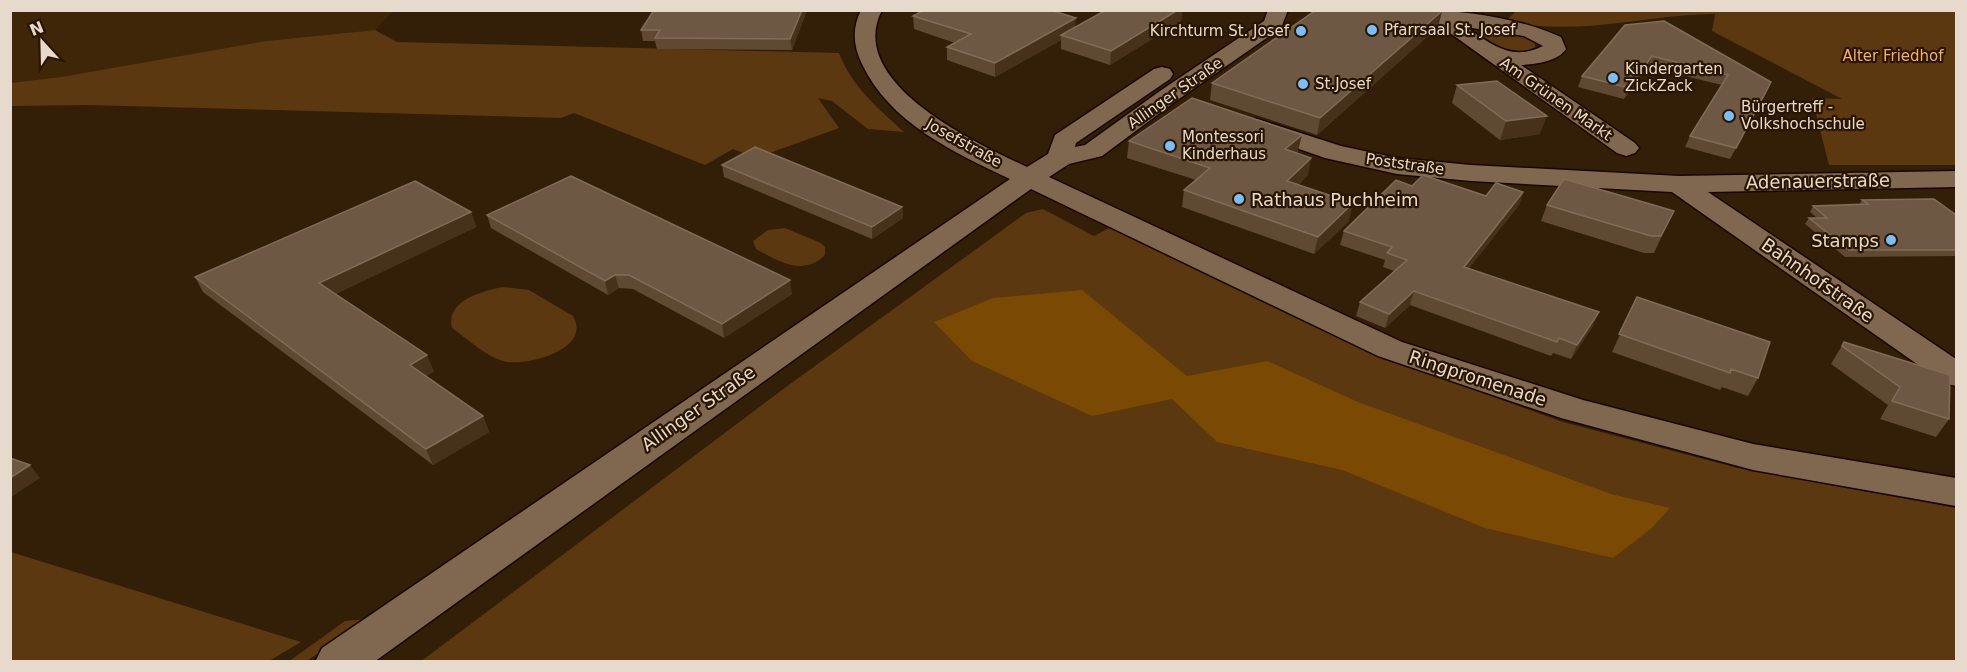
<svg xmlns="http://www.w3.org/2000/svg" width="1967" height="672" font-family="'DejaVu Sans',sans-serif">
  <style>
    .built { fill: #402608 }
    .green { fill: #5b3810 }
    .water { fill: #7a4903 }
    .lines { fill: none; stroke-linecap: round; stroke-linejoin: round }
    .minor-casing { stroke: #1a0700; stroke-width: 3 }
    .minor { fill: #806850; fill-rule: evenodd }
    .wall { fill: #5f4932 }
    .shaded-wall { fill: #47311a }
    .building { fill: #6e5843; stroke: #816c58; stroke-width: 1.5 }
    .poi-dot { fill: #7cbef9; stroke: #291500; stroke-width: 2 }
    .labels { text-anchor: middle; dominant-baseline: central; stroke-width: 4.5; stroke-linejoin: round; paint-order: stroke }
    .far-poi-label { font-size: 15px; fill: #e7d9cb; stroke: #291500; text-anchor: start }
    .far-park-label { font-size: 15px; fill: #f6b065; stroke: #291500 }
    .far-street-label { font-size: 15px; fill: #e7d9cb; stroke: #291500 }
    .street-label { font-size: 18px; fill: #e7d9cb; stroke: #291500 }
    .poi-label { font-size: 18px; fill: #e7d9cb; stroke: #291500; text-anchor: start }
  </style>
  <rect width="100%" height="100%" fill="#331e07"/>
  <path class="built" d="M 10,11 L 393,11 L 375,30 L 266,41 L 61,77 L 11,83 Z"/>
  <path class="green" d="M 1517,10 L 1956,11 L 1956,165 L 1829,165 L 1812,98 L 1842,99 L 1712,31 L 1715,14 C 1672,14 1631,23 1589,26 C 1561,28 1532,26 1504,23 Z
    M 375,30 L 397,42 L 839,53 C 852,87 878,108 904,132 L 868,129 L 832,101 L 818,98 L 839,128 L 756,158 L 733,149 L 705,165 L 574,113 L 561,118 L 89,105 L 11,106 L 10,83 L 61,77 L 266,41 Z
    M 1500,31 L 1525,35 L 1535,41 L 1535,47 C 1517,57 1498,49 1482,38 L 1487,33 Z
    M 1043,209 L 1094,236 L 1109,228 L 1390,360 L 1563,422 L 1738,468 L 1956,508 L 1956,661 L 420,662 L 786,387 L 1026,213 Z
    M 785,228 L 821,243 L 825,247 L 825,255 C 803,277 778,261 756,249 L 753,241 L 768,230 Z
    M 503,287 L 529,290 L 573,316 C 592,349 530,365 507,362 C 487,358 468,339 452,328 C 445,301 482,291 503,287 Z
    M 11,552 L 301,642 L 269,661 L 11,661 Z
    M 366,619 L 307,661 L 288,662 L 345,621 Z"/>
  <path class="water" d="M 1082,290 L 1187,376 L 1267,361 L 1358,402 L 1611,494 L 1670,508 L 1652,528 L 1613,558 L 1485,528 L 1342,470 L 1217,442 L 1172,399 L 1092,416 L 972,361 L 934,322 L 993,298 Z"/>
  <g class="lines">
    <g class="minor-casing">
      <path id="minor" d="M 861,10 L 882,10 C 844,83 978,144 1027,167 L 1048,154 L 1055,135 L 1154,69 L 1162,67 L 1170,69 L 1173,74 L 1170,79 L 1076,143 L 1075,147 L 1085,145 L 1160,91 L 1264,21 L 1268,10 L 1288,10 L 1281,28 L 1176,101 L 1102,156 L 1069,164 L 1049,177 L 1402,342 L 1583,400 L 1753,444 L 1956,478 L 1956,506 L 1753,470 L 1561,418 L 1378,356 L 1031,189 L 374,662 L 315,662 L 322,648 L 1010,179 C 953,152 890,123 862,64 C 853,46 852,28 861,10 Z
        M 1418,10 C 1465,10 1518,18 1561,37 L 1566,49 C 1557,62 1536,64 1521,65 L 1635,143 L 1639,148 L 1635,153 L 1626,156 L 1617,153 ZM 1466,27 L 1524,36 L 1543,46 C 1512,62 1491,44 1466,27 Z
        M 1257,119 L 1341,146 L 1397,158 L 1471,165 L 1679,176 L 1956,171 L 1956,187 L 1708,192 L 1956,359 L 1956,386 L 1944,383 L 1672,192 L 1471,181 L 1397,174 L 1325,158 L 1248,131 L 1245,126 L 1248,121 Z"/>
    </g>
    <use href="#minor" class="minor"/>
  </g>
  <path class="wall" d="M 807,10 L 792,50 L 657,49 L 655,41 L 643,41 L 641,30 Z
    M 1106,10 L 1182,10 L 1181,21 L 1110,65 L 1061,49 L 1061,40 L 995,77 L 947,60 L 947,47 L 955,43 L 914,29 L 913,16 L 1076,27 Z
    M 1442,11 L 1438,27 L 1317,135 L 1210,100 L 1212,83 Z
    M 1625,25 L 1766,93 L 1730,159 L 1685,147 L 1690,136 L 1722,85 L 1648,67 L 1624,99 L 1578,87 L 1582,76 Z
    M 1457,85 L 1540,134 L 1500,140 L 1452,103 Z
    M 1129,141 L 1298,151 L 1297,153 L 1308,175 L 1298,185 L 1349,221 L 1314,254 L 1182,207 L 1184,190 L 1196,180 L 1127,158 Z
    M 722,165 L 902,207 L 903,218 L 872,239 L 724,177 Z
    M 1412,186 L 1486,196 L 1523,192 L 1519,205 L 1469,268 L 1593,326 L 1571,359 L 1553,353 L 1551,356 L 1410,305 L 1385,328 L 1356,316 L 1360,302 L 1394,271 L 1383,267 L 1385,260 L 1340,245 L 1344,231 Z
    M 1862,200 L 1956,215 L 1956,256 L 1845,257 L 1805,224 L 1809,218 L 1817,218 L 1810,212 L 1813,206 L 1859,205 Z
    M 1547,205 L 1666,227 L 1654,253 L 1644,253 L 1541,221 Z
    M 471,212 L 476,227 L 335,294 L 434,371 L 426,376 L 483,416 L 489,432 L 433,465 L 203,292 L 195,277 Z
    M 487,215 L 792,294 L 724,338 L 633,289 L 619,288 L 608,295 L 491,228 Z
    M 1637,297 L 1758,378 L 1748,396 L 1722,387 L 1720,390 L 1612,352 Z
    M 1844,342 L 1949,419 L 1936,437 L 1880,419 L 1888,405 L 1831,364 Z"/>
  <path class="shaded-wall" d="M 802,10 L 807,10 L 792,50 L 790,39 Z
    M 1178,10 L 1182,10 L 1181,21 L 1110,65 L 1111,51 Z
    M 1442,11 L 1438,27 L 1317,135 L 1320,118 Z
    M 1076,18 L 1075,31 L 1061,35 L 1061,40 L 995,77 L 995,63 Z
    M 1652,56 L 1648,67 L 1624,99 L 1629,88 Z
    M 1771,82 L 1766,93 L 1730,159 L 1736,148 Z
    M 1547,116 L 1540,134 L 1500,140 L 1506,121 Z
    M 1302,135 L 1298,151 L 1282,165 L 1285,149 Z
    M 1311,158 L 1308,175 L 1284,198 L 1287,181 Z
    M 1523,192 L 1519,205 L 1459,281 L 1464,267 Z
    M 1353,203 L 1349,221 L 1314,254 L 1318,237 Z
    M 902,207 L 903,218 L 872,239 L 872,227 Z
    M 471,212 L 476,227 L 326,299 L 319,283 Z
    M 615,275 L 619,288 L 608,295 L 605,281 Z
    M 790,280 L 792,294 L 724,338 L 722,324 Z
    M 1414,291 L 1410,305 L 1385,328 L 1389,314 Z
    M 1599,312 L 1593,326 L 1571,359 L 1577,345 Z
    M 427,355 L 434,371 L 417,381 L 410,365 Z
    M 483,416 L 489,432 L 433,465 L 426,449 Z
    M 30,465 L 40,478 L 10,498 L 10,478 Z"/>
  <path class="building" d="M 654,10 L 802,10 L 790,39 L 655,38 L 660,30 L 641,30 Z
    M 924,10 L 1050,10 L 1076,18 L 995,63 L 947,47 L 971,34 L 913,16 Z
    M 1106,10 L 1178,10 L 1111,51 L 1061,35 Z
    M 1316,10 L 1441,10 L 1442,11 L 1320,118 L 1212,83 Z
    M 1664,21 L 1771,82 L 1736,148 L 1690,136 L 1728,75 L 1652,56 L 1629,88 L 1582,76 L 1625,25 Z
    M 1497,81 L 1547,116 L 1506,121 L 1457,85 Z
    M 1192,98 L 1302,135 L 1285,149 L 1311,158 L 1287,181 L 1353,203 L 1318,237 L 1184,190 L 1210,168 L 1129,141 Z
    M 755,147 L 902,207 L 872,227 L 722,165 Z
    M 1423,175 L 1486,196 L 1496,183 L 1523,192 L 1464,267 L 1599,312 L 1577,345 L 1559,338 L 1557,342 L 1414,291 L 1389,314 L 1360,302 L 1407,260 L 1387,253 L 1392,247 L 1344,231 L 1396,180 L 1412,186 Z
    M 571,176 L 790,280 L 722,324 L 629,275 L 615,275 L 605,281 L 487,215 Z
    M 1564,179 L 1674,211 L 1661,236 L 1651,236 L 1547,205 Z
    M 415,181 L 471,212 L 319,283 L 427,355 L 410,365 L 483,416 L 426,449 L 195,277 Z
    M 1934,199 L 1956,215 L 1956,250 L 1849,250 L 1809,218 L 1827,218 L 1813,206 L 1868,204 L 1862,200 Z
    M 1637,297 L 1770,342 L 1758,378 L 1731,369 L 1730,373 L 1619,334 Z
    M 1844,342 L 1950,375 L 1949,419 L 1892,401 L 1900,387 L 1842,346 Z
    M 10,458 L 30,465 L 10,478 Z"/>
  <g class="poi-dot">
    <circle cx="1372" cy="30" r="6"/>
    <circle cx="1301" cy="31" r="6"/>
    <circle cx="1613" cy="78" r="6"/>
    <circle cx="1303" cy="84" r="6"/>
    <circle cx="1729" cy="116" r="6"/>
    <circle cx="1170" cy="146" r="6"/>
    <circle cx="1239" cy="199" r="6"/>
    <circle cx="1891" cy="240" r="6"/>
  </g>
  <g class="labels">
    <g class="far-poi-label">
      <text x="1384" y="30">Pfarrsaal St. Josef</text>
      <text x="1289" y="31" text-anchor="end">Kirchturm St. Josef</text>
      <text x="1625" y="69">Kindergarten<tspan x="1625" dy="17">ZickZack</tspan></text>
      <text x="1315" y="84">St.Josef</text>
      <text x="1741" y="107">Bürgertreff -<tspan x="1741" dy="17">Volkshochschule</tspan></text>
      <text x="1182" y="137">Montessori<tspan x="1182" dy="17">Kinderhaus</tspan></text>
    </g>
    <g class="far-park-label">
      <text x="1893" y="56">Alter Friedhof</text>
    </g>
    <g class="far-street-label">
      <text transform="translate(1175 93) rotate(-35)">Allinger Straße</text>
      <text transform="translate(1556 99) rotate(35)">Am Grünen Markt</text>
      <text transform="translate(964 143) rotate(29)">Josefstraße</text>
      <text transform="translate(1405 164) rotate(8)">Poststraße</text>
    </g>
    <g class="street-label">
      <text transform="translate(1818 181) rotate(-1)">Adenauerstraße</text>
      <text transform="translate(1818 280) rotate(35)">Bahnhofstraße</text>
      <text transform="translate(1478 378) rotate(18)">Ringpromenade</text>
      <text transform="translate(698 408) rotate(-35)">Allinger Straße</text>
    </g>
    <g class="poi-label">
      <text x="1251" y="199">Rathaus Puchheim</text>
      <text x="1879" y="240" text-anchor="end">Stamps</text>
    </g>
  </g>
  <rect width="1967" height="672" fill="none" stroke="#e7d9cb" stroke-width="24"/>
  <g transform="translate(42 42) rotate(338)" stroke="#291500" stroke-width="4.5" paint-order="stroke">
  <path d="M0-4.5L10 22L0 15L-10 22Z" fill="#e7d9cb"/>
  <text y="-9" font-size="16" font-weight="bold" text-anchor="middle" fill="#e7d9cb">N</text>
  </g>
</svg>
